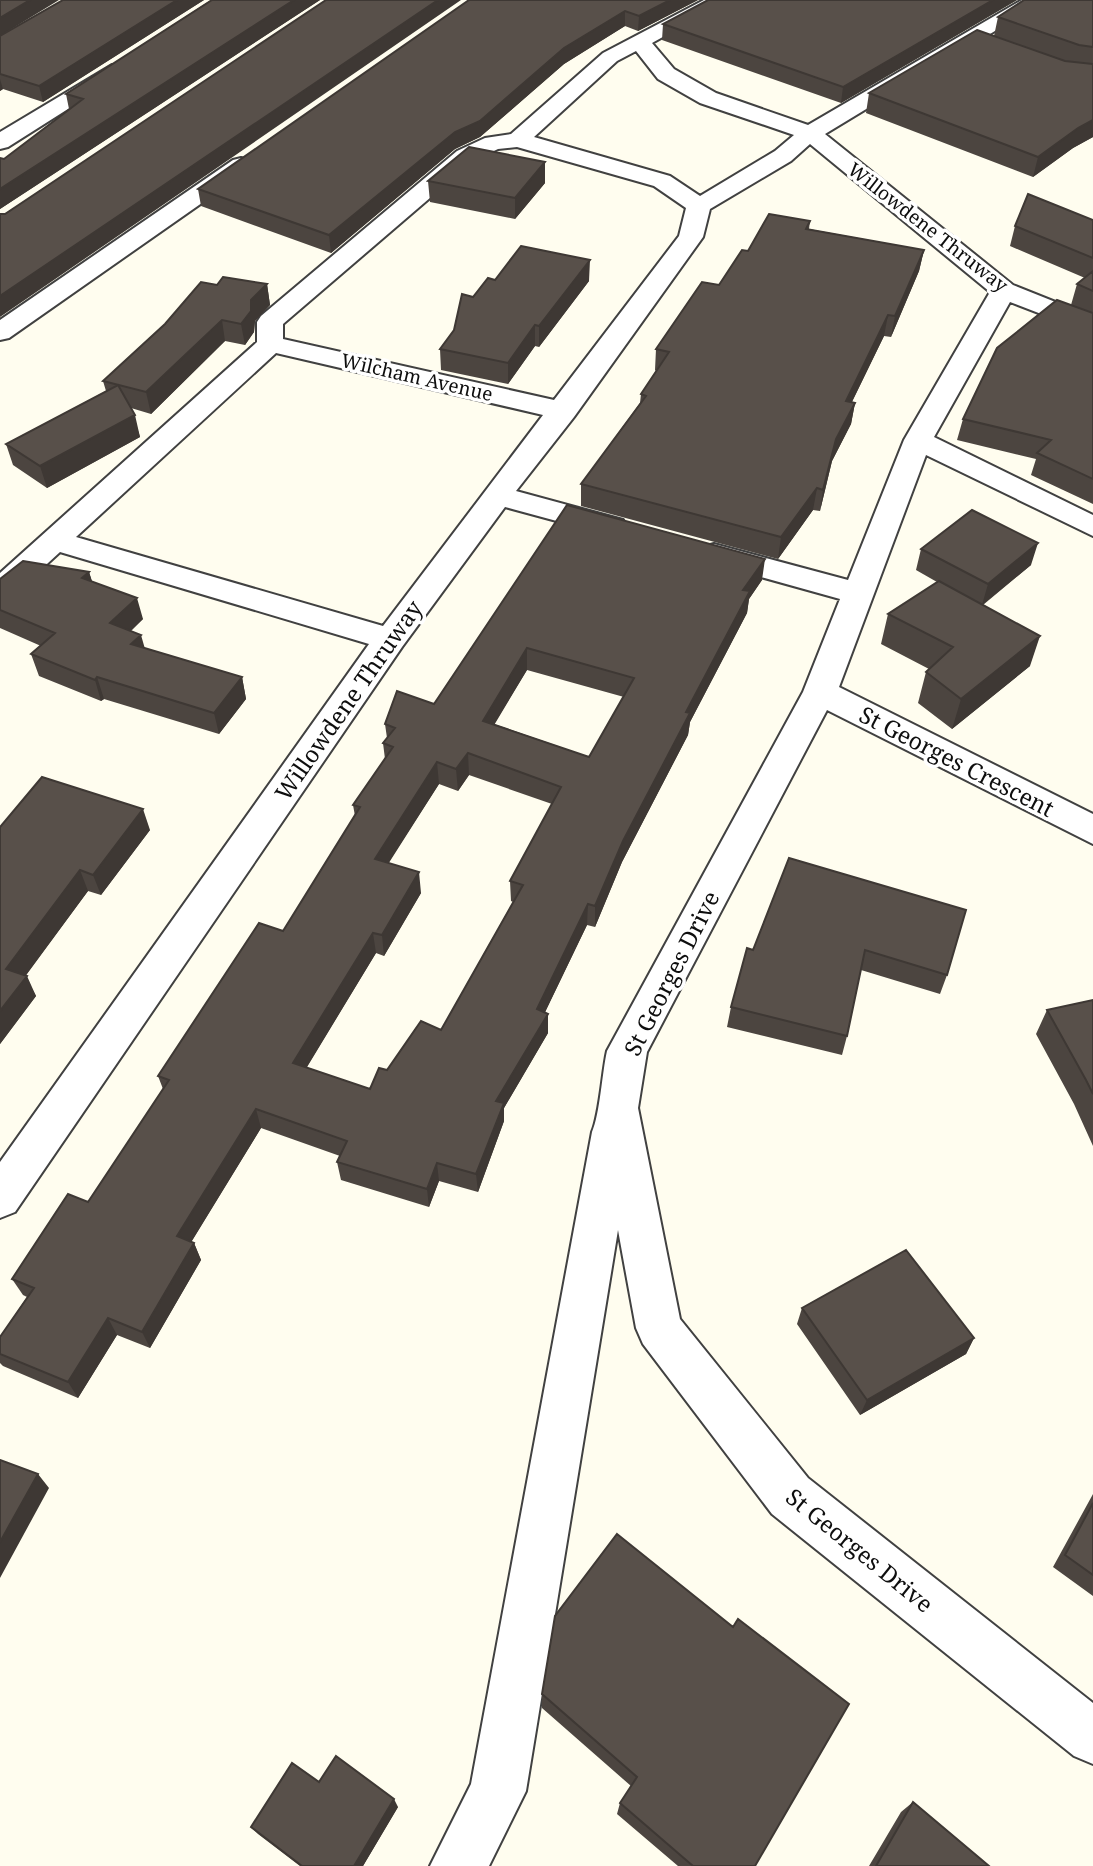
<svg xmlns="http://www.w3.org/2000/svg" width="1093" height="1866" font-family="'Noto Serif',serif">
  <style>
    .lines { fill: none; stroke-linecap: round; stroke-linejoin: round }
    .minor-casing { stroke: #414141; stroke-width: 4 }
    .minor { fill: #fff; fill-rule: evenodd }
    .wall { fill: #4c4540; fill-rule: evenodd }
    .shaded-wall { fill: #3e3834 }
    .building { fill: #58504a; stroke: #3e3834; stroke-width: 2; fill-rule: evenodd }
    .labels { text-anchor: middle; dominant-baseline: central; stroke-width: 7; stroke-linejoin: round; paint-order: stroke }
    .far-street-label { font-size: 19px; fill: #0e0e0e; stroke: #fff }
    .street-label { font-size: 23px; fill: #0e0e0e; stroke: #fff }
  </style>
  <rect width="100%" height="100%" fill="#fffdef"/>
  <g class="lines">
    <g class="minor-casing">
      <path id="minor" d="M 704,0 L 729,0 L 652,43 L 674,69 L 716,93 L 808,125 L 1022,0 L 1046,0 L 825,134 L 1013,285 L 1093,317 L 1093,334 L 1010,302 L 934,437 L 1093,515 L 1093,536 L 926,455 L 839,687 L 1093,814 L 1093,844 L 827,710 L 647,1052 L 638,1108 L 680,1319 L 808,1478 L 1093,1703 L 1093,1764 L 1074,1756 L 772,1514 L 643,1344 L 636,1328 L 618,1230 L 526,1791 L 489,1866 L 430,1866 L 471,1784 L 592,1132 C 600,1114 602,1073 607,1051 L 803,692 L 840,599 L 703,561 L 699,554 L 703,547 L 714,544 L 848,580 L 904,440 L 990,292 L 810,144 L 791,161 L 710,209 L 703,237 L 574,417 L 516,491 L 623,520 L 627,527 L 623,534 L 612,536 L 505,507 L 402,647 L 15,1212 L 0,1218 L 0,1162 L 369,644 L 60,552 L 11,597 L 0,600 L 0,573 L 257,342 L 257,322 L 261,316 L 457,151 L 485,138 L 511,134 L 603,53 ZM 636,51 L 658,79 L 700,103 L 794,135 L 775,151 L 700,196 L 670,176 L 534,137 L 617,61 ZM 517,147 L 654,186 L 686,208 L 679,236 L 554,400 L 283,339 L 283,324 L 473,161 L 498,149 ZM 276,353 L 543,415 L 383,626 L 76,537 Z
        M 112,65 L 120,66 L 123,71 L 120,76 L 8,147 L 0,149 L 0,132 Z
        M 241,158 L 249,160 L 253,165 L 249,170 L 9,338 L 0,340 L 0,320 L 233,160 Z"/>
    </g>
    <use href="#minor" class="minor"/>
  </g>
  <path class="wall" d="M 63,0 L 204,0 L 43,102 L 3,89 L 0,91 L 0,36 Z
    M 211,0 L 320,0 L 0,209 L 4,159 L 69,109 L 66,94 Z
    M 469,0 L 698,0 L 638,31 L 625,26 L 564,64 L 480,137 L 455,149 L 331,253 L 201,206 L 198,189 Z
    M 1017,0 L 841,103 L 662,40 L 663,24 Z
    M 1093,0 L 1093,137 L 1073,148 L 1033,177 L 866,113 L 869,93 L 994,36 L 998,17 Z
    M 545,162 L 545,183 L 515,219 L 430,202 L 428,181 Z
    M 1093,220 L 1093,504 L 1031,475 L 1036,459 L 957,440 L 963,419 L 1071,305 L 1077,284 L 1085,278 L 1010,246 L 1015,226 Z
    M 810,221 L 809,229 L 924,250 L 919,271 L 891,337 L 884,336 L 852,402 L 855,403 L 851,424 L 832,461 L 820,511 L 813,510 L 778,559 L 581,506 L 581,484 L 640,403 L 641,394 L 656,371 L 655,370 L 656,349 L 719,285 L 748,251 Z
    M 495,280 L 589,281 L 539,347 L 535,346 L 508,384 L 441,370 L 440,349 L 454,330 L 473,297 Z
    M 267,284 L 270,305 L 255,321 L 254,332 L 245,345 L 225,341 L 151,414 L 131,408 L 140,437 L 47,488 L 13,465 L 6,444 L 106,391 L 103,381 L 217,285 Z
    M 567,505 L 762,580 L 749,599 L 747,613 L 690,722 L 688,735 L 622,862 L 595,927 L 587,925 L 545,1012 L 548,1014 L 548,1033 L 504,1108 L 504,1121 L 478,1192 L 439,1181 L 429,1207 L 341,1180 L 337,1162 L 340,1156 L 261,1128 L 191,1242 L 194,1243 L 201,1260 L 150,1348 L 117,1335 L 78,1398 L 3,1366 L 0,1363 L 0,1337 L 27,1297 L 23,1295 L 12,1279 L 88,1202 L 163,1089 L 158,1076 L 283,931 L 355,816 L 353,805 L 385,759 L 383,743 L 387,738 L 385,724 L 434,704 ZM 527,670 L 624,697 L 589,757 L 494,724 ZM 469,775 L 552,804 L 510,881 L 511,901 L 513,902 L 441,1030 L 387,1070 L 370,1089 L 306,1068 L 376,953 L 384,956 L 421,893 L 388,863 L 439,784 L 458,791 Z
    M 921,549 L 1031,565 L 983,605 L 1030,666 L 952,729 L 918,703 L 926,672 L 929,669 L 881,644 L 888,614 L 937,582 L 916,570 Z
    M 89,572 L 92,582 L 143,619 L 131,631 L 145,648 L 242,677 L 246,699 L 219,734 L 104,699 L 101,701 L 39,676 L 31,654 L 41,646 L 0,628 L 0,579 Z
    M 0,827 L 150,830 L 101,895 L 88,891 L 25,976 L 36,996 L 0,1044 Z
    M 789,858 L 947,975 L 940,994 L 861,970 L 847,1036 L 842,1055 L 727,1027 L 731,1007 Z
    M 1093,1000 L 1093,1146 L 1074,1104 L 1036,1034 L 1047,1010 Z
    M 802,1308 L 974,1338 L 966,1354 L 860,1415 L 797,1324 Z
    M 1093,1494 L 1093,1596 L 1053,1567 Z
    M 733,1627 L 755,1866 L 678,1866 L 617,1814 L 620,1803 L 631,1786 L 542,1708 L 542,1694 Z
    M 319,1782 L 398,1807 L 363,1866 L 300,1866 L 258,1834 L 251,1827 Z
    M 913,1802 L 989,1866 L 869,1866 L 901,1812 Z"/>
  <path class="shaded-wall" d="M 30,0 L 59,0 L 0,36 L 0,18 Z
    M 177,0 L 204,0 L 43,102 L 39,86 Z
    M 294,0 L 320,0 L 0,209 L 0,189 Z
    M 438,0 L 461,0 L 0,317 L 0,296 Z
    M 670,0 L 698,0 L 638,31 L 639,16 Z
    M 993,0 L 1017,0 L 841,103 L 843,87 Z
    M 625,11 L 625,26 L 564,64 L 480,137 L 455,149 L 331,253 L 329,235 L 455,132 L 564,48 Z
    M 0,79 L 3,89 L 0,91 Z
    M 1093,120 L 1093,137 L 1073,148 L 1033,177 L 1038,157 L 1078,128 Z
    M 545,162 L 545,183 L 515,219 L 515,198 Z
    M 924,250 L 919,271 L 891,337 L 895,316 Z
    M 590,260 L 589,281 L 539,347 L 539,326 Z
    M 267,284 L 270,305 L 255,321 L 254,332 L 245,345 L 241,324 L 251,300 Z
    M 888,315 L 884,336 L 842,422 L 846,401 Z
    M 222,320 L 225,341 L 151,414 L 146,392 Z
    M 535,325 L 535,346 L 508,384 L 508,363 Z
    M 855,403 L 851,424 L 832,461 L 820,511 L 823,490 L 836,439 Z
    M 135,415 L 140,437 L 47,488 L 40,466 Z
    M 817,488 L 813,510 L 778,559 L 781,537 Z
    M 1038,543 L 1031,565 L 982,605 L 988,584 Z
    M 765,559 L 762,580 L 749,599 L 747,613 L 690,722 L 688,735 L 622,862 L 595,927 L 595,906 L 623,841 L 686,712 L 743,590 Z
    M 89,572 L 96,593 L 82,578 Z
    M 137,598 L 143,619 L 116,644 L 110,623 Z
    M 141,635 L 147,656 L 131,644 Z
    M 1040,636 L 1030,666 L 952,729 L 961,699 Z
    M 527,648 L 527,670 L 484,742 L 483,721 Z
    M 97,677 L 104,699 L 101,701 L 95,680 Z
    M 242,677 L 246,699 L 219,734 L 214,713 Z
    M 468,753 L 469,775 L 458,791 L 456,769 Z
    M 437,762 L 439,784 L 378,880 L 375,859 Z
    M 143,809 L 150,830 L 101,895 L 93,875 Z
    M 80,870 L 88,891 L 16,989 L 6,969 Z
    M 419,872 L 421,893 L 384,956 L 382,935 Z
    M 588,904 L 587,925 L 537,1029 L 537,1009 Z
    M 373,933 L 376,953 L 298,1082 L 293,1063 Z
    M 27,976 L 36,996 L 0,1044 L 0,1011 Z
    M 548,1014 L 548,1033 L 504,1108 L 504,1121 L 478,1192 L 476,1174 L 496,1101 Z
    M 256,1109 L 261,1128 L 184,1254 L 177,1236 Z
    M 437,1163 L 439,1181 L 429,1207 L 427,1189 Z
    M 194,1243 L 201,1260 L 150,1348 L 142,1332 Z
    M 108,1318 L 117,1335 L 78,1398 L 68,1382 Z
    M 974,1338 L 966,1354 L 860,1415 L 867,1400 Z
    M 38,1474 L 49,1488 L 0,1578 L 0,1542 Z
    M 394,1799 L 398,1807 L 363,1866 L 354,1866 Z"/>
  <path class="building" d="M 0,0 L 30,0 L 0,18 Z
    M 63,0 L 177,0 L 39,86 L 0,74 L 0,36 Z
    M 212,0 L 294,0 L 0,189 L 0,158 L 4,159 L 83,99 L 66,94 Z
    M 326,0 L 438,0 L 0,296 L 0,214 L 5,214 Z
    M 469,0 L 670,0 L 639,16 L 625,11 L 564,48 L 480,121 L 455,132 L 329,235 L 198,189 Z
    M 708,0 L 993,0 L 843,87 L 663,24 Z
    M 1024,0 L 1093,0 L 1093,47 L 1079,45 L 998,17 Z
    M 977,30 L 1065,61 L 1093,64 L 1093,120 L 1078,128 L 1038,157 L 869,93 Z
    M 469,147 L 545,162 L 515,198 L 428,181 Z
    M 1028,194 L 1093,220 L 1093,258 L 1015,226 Z
    M 769,214 L 810,221 L 806,229 L 924,250 L 895,316 L 888,315 L 846,401 L 855,403 L 836,439 L 823,490 L 817,488 L 781,537 L 581,484 L 646,396 L 641,394 L 669,352 L 656,349 L 678,317 L 702,282 L 719,285 L 742,250 L 748,251 Z
    M 521,246 L 590,260 L 539,326 L 535,325 L 508,363 L 440,349 L 454,330 L 462,294 L 473,297 L 488,278 L 495,280 Z
    M 1093,271 L 1093,291 L 1077,284 Z
    M 223,277 L 267,284 L 251,300 L 251,311 L 241,324 L 222,320 L 146,392 L 103,381 L 165,324 L 201,282 L 217,285 Z
    M 1057,300 L 1093,313 L 1093,479 L 1037,453 L 1051,440 L 963,419 L 997,348 Z
    M 118,385 L 135,415 L 40,466 L 6,444 Z
    M 567,505 L 765,559 L 743,590 L 750,591 L 686,712 L 690,713 L 623,841 L 595,906 L 588,904 L 537,1009 L 548,1014 L 496,1101 L 504,1103 L 476,1174 L 437,1163 L 427,1189 L 337,1162 L 347,1141 L 256,1109 L 177,1236 L 194,1243 L 142,1332 L 108,1318 L 68,1382 L 0,1354 L 0,1337 L 34,1288 L 12,1279 L 68,1194 L 88,1202 L 169,1080 L 158,1076 L 259,923 L 283,931 L 360,807 L 353,805 L 393,747 L 383,743 L 395,728 L 385,724 L 397,691 L 434,704 ZM 527,648 L 634,678 L 589,757 L 483,721 ZM 468,753 L 561,787 L 510,881 L 523,885 L 441,1030 L 421,1021 L 387,1070 L 379,1068 L 370,1089 L 293,1063 L 373,933 L 382,935 L 419,872 L 375,859 L 437,762 L 456,769 Z
    M 972,510 L 1038,543 L 988,584 L 921,549 Z
    M 23,561 L 89,572 L 82,578 L 137,598 L 110,623 L 141,635 L 131,644 L 242,677 L 214,713 L 97,677 L 95,680 L 31,654 L 55,633 L 0,610 L 0,579 Z
    M 939,581 L 1040,636 L 961,699 L 926,672 L 953,647 L 888,614 Z
    M 42,777 L 143,809 L 93,875 L 80,870 L 6,969 L 27,976 L 0,1011 L 0,827 Z
    M 789,858 L 966,910 L 947,975 L 865,950 L 847,1036 L 731,1007 L 747,948 L 753,950 Z
    M 1093,1000 L 1093,1094 L 1086,1080 L 1047,1010 Z
    M 906,1250 L 974,1338 L 867,1400 L 802,1308 Z
    M 0,1460 L 38,1474 L 0,1542 Z
    M 1093,1503 L 1093,1575 L 1065,1555 Z
    M 617,1534 L 733,1627 L 738,1619 L 849,1704 L 755,1866 L 693,1866 L 620,1803 L 637,1777 L 542,1694 L 555,1616 Z
    M 336,1756 L 394,1799 L 354,1866 L 302,1866 L 251,1827 L 292,1763 L 319,1782 Z
    M 913,1802 L 989,1866 L 876,1866 Z"/>
  <g class="labels">
    <g class="far-street-label">
      <text transform="translate(928 227) rotate(38)">Willowdene Thruway</text>
      <text transform="translate(417 377) rotate(13)">Wilcham Avenue</text>
    </g>
    <g class="street-label">
      <text transform="translate(348 700) rotate(-55)">Willowdene Thruway</text>
      <text transform="translate(957 761) rotate(27)">St Georges Crescent</text>
      <text transform="translate(671 973) rotate(-63)">St Georges Drive</text>
      <text transform="translate(860 1550) rotate(39)">St Georges Drive</text>
    </g>
  </g>
</svg>
